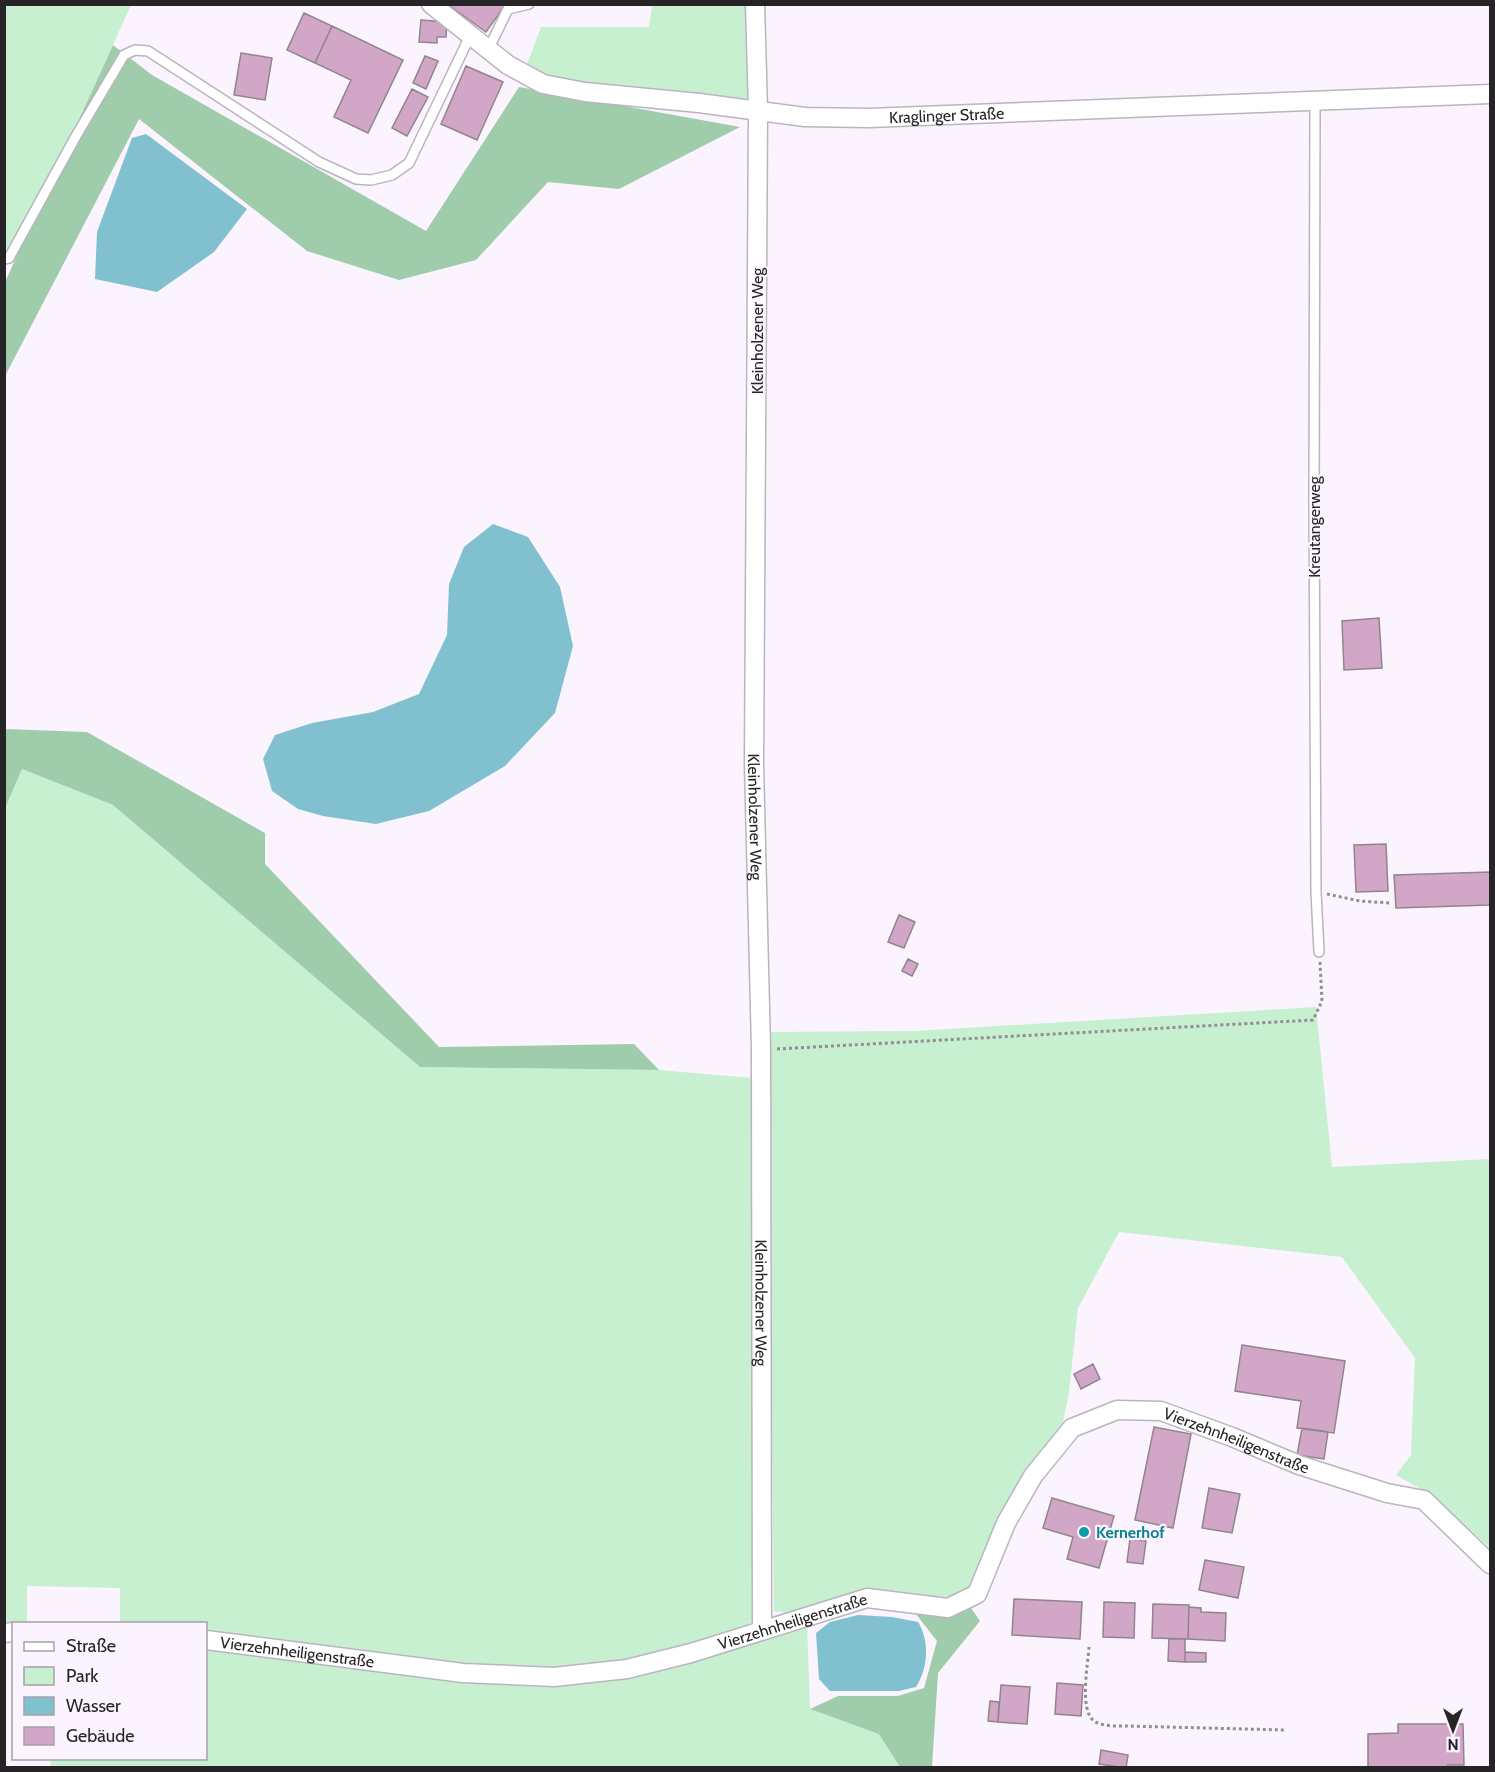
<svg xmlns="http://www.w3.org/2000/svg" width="1495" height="1772" font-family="Cabin,sans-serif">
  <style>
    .green { fill: #c6f0d0 }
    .forest { fill: #9fccaa }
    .water { fill: #81c1cf }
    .building { fill: #d2a6c6; stroke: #90858d; stroke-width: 1.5 }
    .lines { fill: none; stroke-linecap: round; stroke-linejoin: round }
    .service-casing { stroke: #bbb4bf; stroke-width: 12 }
    .minor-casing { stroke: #bbb4bf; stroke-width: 21 }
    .path { stroke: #928d94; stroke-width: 3; stroke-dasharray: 3 3; stroke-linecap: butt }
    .service { stroke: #fff; stroke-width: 9 }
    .minor { stroke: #fff; stroke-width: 18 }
    .culture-dot { fill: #0f9aa8; stroke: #fbf3fe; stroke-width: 2 }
    .labels { text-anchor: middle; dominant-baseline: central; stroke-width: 4.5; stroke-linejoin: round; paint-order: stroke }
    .street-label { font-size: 16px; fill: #272428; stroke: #fbf3fe }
    .culture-label { font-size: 16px; font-weight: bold; fill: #0d838f; stroke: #fbf3fe; text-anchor: start }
  </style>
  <rect width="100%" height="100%" fill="#fbf3fe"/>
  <path class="green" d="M 5,5 L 131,5 L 15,261 L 5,256 Z
    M 652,5 L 752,5 L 751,86 L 749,97 L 740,101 L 586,89 L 525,70 L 541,27 L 649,27 Z
    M 22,769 L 113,805 L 420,1067 L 659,1070 L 752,1078 L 755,1613 L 751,1623 L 735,1633 L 615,1664 L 567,1669 L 438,1664 L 206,1635 L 206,1624 L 120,1623 L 120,1588 L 27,1586 L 27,1623 L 14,1624 L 5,1627 L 4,808 Z
    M 1316,1007 L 1332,1167 L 1490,1159 L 1490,1548 L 1431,1495 L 1396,1475 L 1411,1455 L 1415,1358 L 1342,1257 L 1119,1232 L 1078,1308 L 1069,1392 L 1062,1428 L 975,1588 L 963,1597 L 918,1596 L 789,1613 L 774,1611 L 767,1032 L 915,1031 Z
    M 807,1622 L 810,1709 L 880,1734 L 900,1767 L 50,1768 L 51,1759 L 206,1758 L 206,1646 L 519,1684 Z"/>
  <path class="forest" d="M 113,45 L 152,75 L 426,231 L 519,87 L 740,127 L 619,189 L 548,182 L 476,260 L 399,280 L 307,251 L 139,119 L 5,376 L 5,282 Z
    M 5,729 L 87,732 L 265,833 L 265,864 L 439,1047 L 634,1044 L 659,1070 L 420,1067 L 113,805 L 22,769 L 5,808 Z
    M 969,1605 L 980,1621 L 938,1673 L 932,1767 L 900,1767 L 879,1734 L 810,1709 L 838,1696 L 898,1696 L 924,1688 L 937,1641 L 912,1609 Z"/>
  <path class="water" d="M 146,134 L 247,209 L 214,252 L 157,292 L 95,279 L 97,232 L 132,138 Z
    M 493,524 L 528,537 L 560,587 L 573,646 L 555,713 L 505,766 L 429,811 L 376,824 L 323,816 L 298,809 L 272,791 L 263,759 L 275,735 L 312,723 L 373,712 L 419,694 L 447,635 L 449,584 L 464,547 Z
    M 858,1615 L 892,1617 L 918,1622 C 930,1641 928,1668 916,1687 L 899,1691 L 830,1691 L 819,1679 L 816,1633 L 830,1622 Z"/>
  <path class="building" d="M 447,4 L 506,4 L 486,32 Z
    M 304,13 L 332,26 L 315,63 L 287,50 Z
    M 421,20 L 447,22 L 446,37 L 437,37 L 437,43 L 419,42 Z
    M 332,26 L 403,60 L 368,133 L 334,117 L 351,80 L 315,63 Z
    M 241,53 L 272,58 L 265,100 L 234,95 Z
    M 425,56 L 438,61 L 426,89 L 413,83 Z
    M 466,66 L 503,82 L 477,140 L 441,124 Z
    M 412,89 L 428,97 L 407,136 L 392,128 Z
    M 1379,618 L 1382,668 L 1344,670 L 1342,621 Z
    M 1386,844 L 1388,891 L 1356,892 L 1354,845 Z
    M 1490,872 L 1490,905 L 1396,908 L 1394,875 Z
    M 899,915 L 915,922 L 904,948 L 888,942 Z
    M 908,959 L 918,964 L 912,976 L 902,971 Z
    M 1242,1345 L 1345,1361 L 1334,1433 L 1297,1428 L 1301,1401 L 1235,1391 Z
    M 1093,1364 L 1100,1379 L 1081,1389 L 1074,1374 Z
    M 1154,1427 L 1191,1434 L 1173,1528 L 1135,1520 Z
    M 1302,1428 L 1328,1432 L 1324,1459 L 1297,1455 Z
    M 1209,1488 L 1240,1494 L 1232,1533 L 1202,1528 Z
    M 1052,1498 L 1114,1516 L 1099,1568 L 1067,1559 L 1073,1537 L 1043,1528 Z
    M 1130,1539 L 1146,1541 L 1143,1564 L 1127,1562 Z
    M 1205,1560 L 1244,1567 L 1238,1598 L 1199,1590 Z
    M 1014,1599 L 1082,1602 L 1080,1639 L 1012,1635 Z
    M 1104,1602 L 1135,1603 L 1134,1638 L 1103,1637 Z
    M 1153,1604 L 1189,1605 L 1188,1639 L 1152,1638 Z
    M 1189,1607 L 1201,1608 L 1201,1612 L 1226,1613 L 1225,1641 L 1188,1639 Z
    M 1169,1639 L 1185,1639 L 1185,1662 L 1168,1661 Z
    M 1185,1652 L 1206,1653 L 1206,1662 L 1185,1662 Z
    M 1057,1683 L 1083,1685 L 1081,1716 L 1055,1714 Z
    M 1001,1685 L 1030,1687 L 1027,1724 L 998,1722 Z
    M 990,1701 L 999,1702 L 998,1722 L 988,1721 Z
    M 1398,1724 L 1463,1724 L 1464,1765 L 1448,1765 L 1448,1768 L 1368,1768 L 1368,1734 L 1398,1733 Z
    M 1101,1750 L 1128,1755 L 1126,1768 L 1099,1764 Z"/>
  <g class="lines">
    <g class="service-casing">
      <path id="service" d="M 488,50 L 508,9 L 529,4
        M 1315,102 L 1314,500 L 1316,892 L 1319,952
        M 4,259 L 9,258 L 76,136 L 124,55 L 135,50 L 148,51 L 319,162 L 356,179 L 371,180 L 392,175 L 409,163 L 470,36"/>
    </g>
    <g class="minor-casing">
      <g id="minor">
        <path id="s1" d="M 431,4 L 508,65 L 543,84 L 585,92 L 699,103 L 805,117 L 869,118 L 1490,94"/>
        <path id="s2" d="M 755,4 L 758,110 L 754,764 L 761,1049 L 762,1630"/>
        <path d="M 4,1633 L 14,1632"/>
        <path id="s3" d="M 206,1640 L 463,1673 L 554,1677 L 627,1669 L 691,1653 L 867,1598 L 948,1608 L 977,1594 L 1006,1523 L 1033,1476 L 1072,1428 L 1117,1410 L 1161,1411 L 1232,1437 L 1299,1465 L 1387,1493 L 1424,1500 L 1490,1564"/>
      </g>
    </g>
    <path class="path" d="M 1327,894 L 1360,901 L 1390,903
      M 777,1049 L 1313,1020 L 1322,1001 L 1320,962
      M 1089,1647 C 1088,1664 1079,1710 1094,1721 C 1103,1727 1118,1726 1127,1726 L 1285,1730"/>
    <use href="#service" class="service"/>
    <use href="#minor" class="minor"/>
  </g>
  <circle class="culture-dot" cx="1084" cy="1532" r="6"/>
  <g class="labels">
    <g class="street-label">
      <text stroke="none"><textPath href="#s1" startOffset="544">Kraglinger Straße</textPath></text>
      <text transform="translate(757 331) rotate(-90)">Kleinholzener Weg</text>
      <text transform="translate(1314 527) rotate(-90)">Kreutangerweg</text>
      <text stroke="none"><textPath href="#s2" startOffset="813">Kleinholzener Weg</textPath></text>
      <text stroke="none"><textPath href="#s2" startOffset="1299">Kleinholzener Weg</textPath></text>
      <text stroke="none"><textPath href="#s3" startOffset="1154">Vierzehnheiligenstraße</textPath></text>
      <text stroke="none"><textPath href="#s3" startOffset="596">Vierzehnheiligenstraße</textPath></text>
      <text stroke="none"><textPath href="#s3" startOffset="92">Vierzehnheiligenstraße</textPath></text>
    </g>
    <g class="culture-label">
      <text x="1096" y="1532">Kernerhof</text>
    </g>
  </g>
  <rect width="1495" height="1772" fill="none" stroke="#272428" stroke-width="12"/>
  <rect x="12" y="1622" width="195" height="138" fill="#fbf3fe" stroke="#a6a0a8" stroke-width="1.5"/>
  <rect x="24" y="1642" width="30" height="9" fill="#ffffff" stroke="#a6a0a8" stroke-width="1.5"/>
  <text x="66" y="1652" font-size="18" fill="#272428">Straße</text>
  <rect x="24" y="1667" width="30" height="18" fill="#c6f0d0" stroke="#a6a0a8" stroke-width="1.5"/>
  <text x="66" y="1682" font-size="18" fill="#272428">Park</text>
  <rect x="24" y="1697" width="30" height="18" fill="#81c1cf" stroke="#a6a0a8" stroke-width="1.5"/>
  <text x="66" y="1712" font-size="18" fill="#272428">Wasser</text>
  <rect x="24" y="1727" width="30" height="18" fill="#d2a6c6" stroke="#a6a0a8" stroke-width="1.5"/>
  <text x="66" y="1742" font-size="18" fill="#272428">Gebäude</text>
  <g transform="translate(1453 1730) rotate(180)" stroke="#fbf3fe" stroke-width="4.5" paint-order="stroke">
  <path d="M0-4.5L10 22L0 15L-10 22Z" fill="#272428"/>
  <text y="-9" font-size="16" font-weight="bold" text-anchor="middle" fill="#272428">N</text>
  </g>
</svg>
